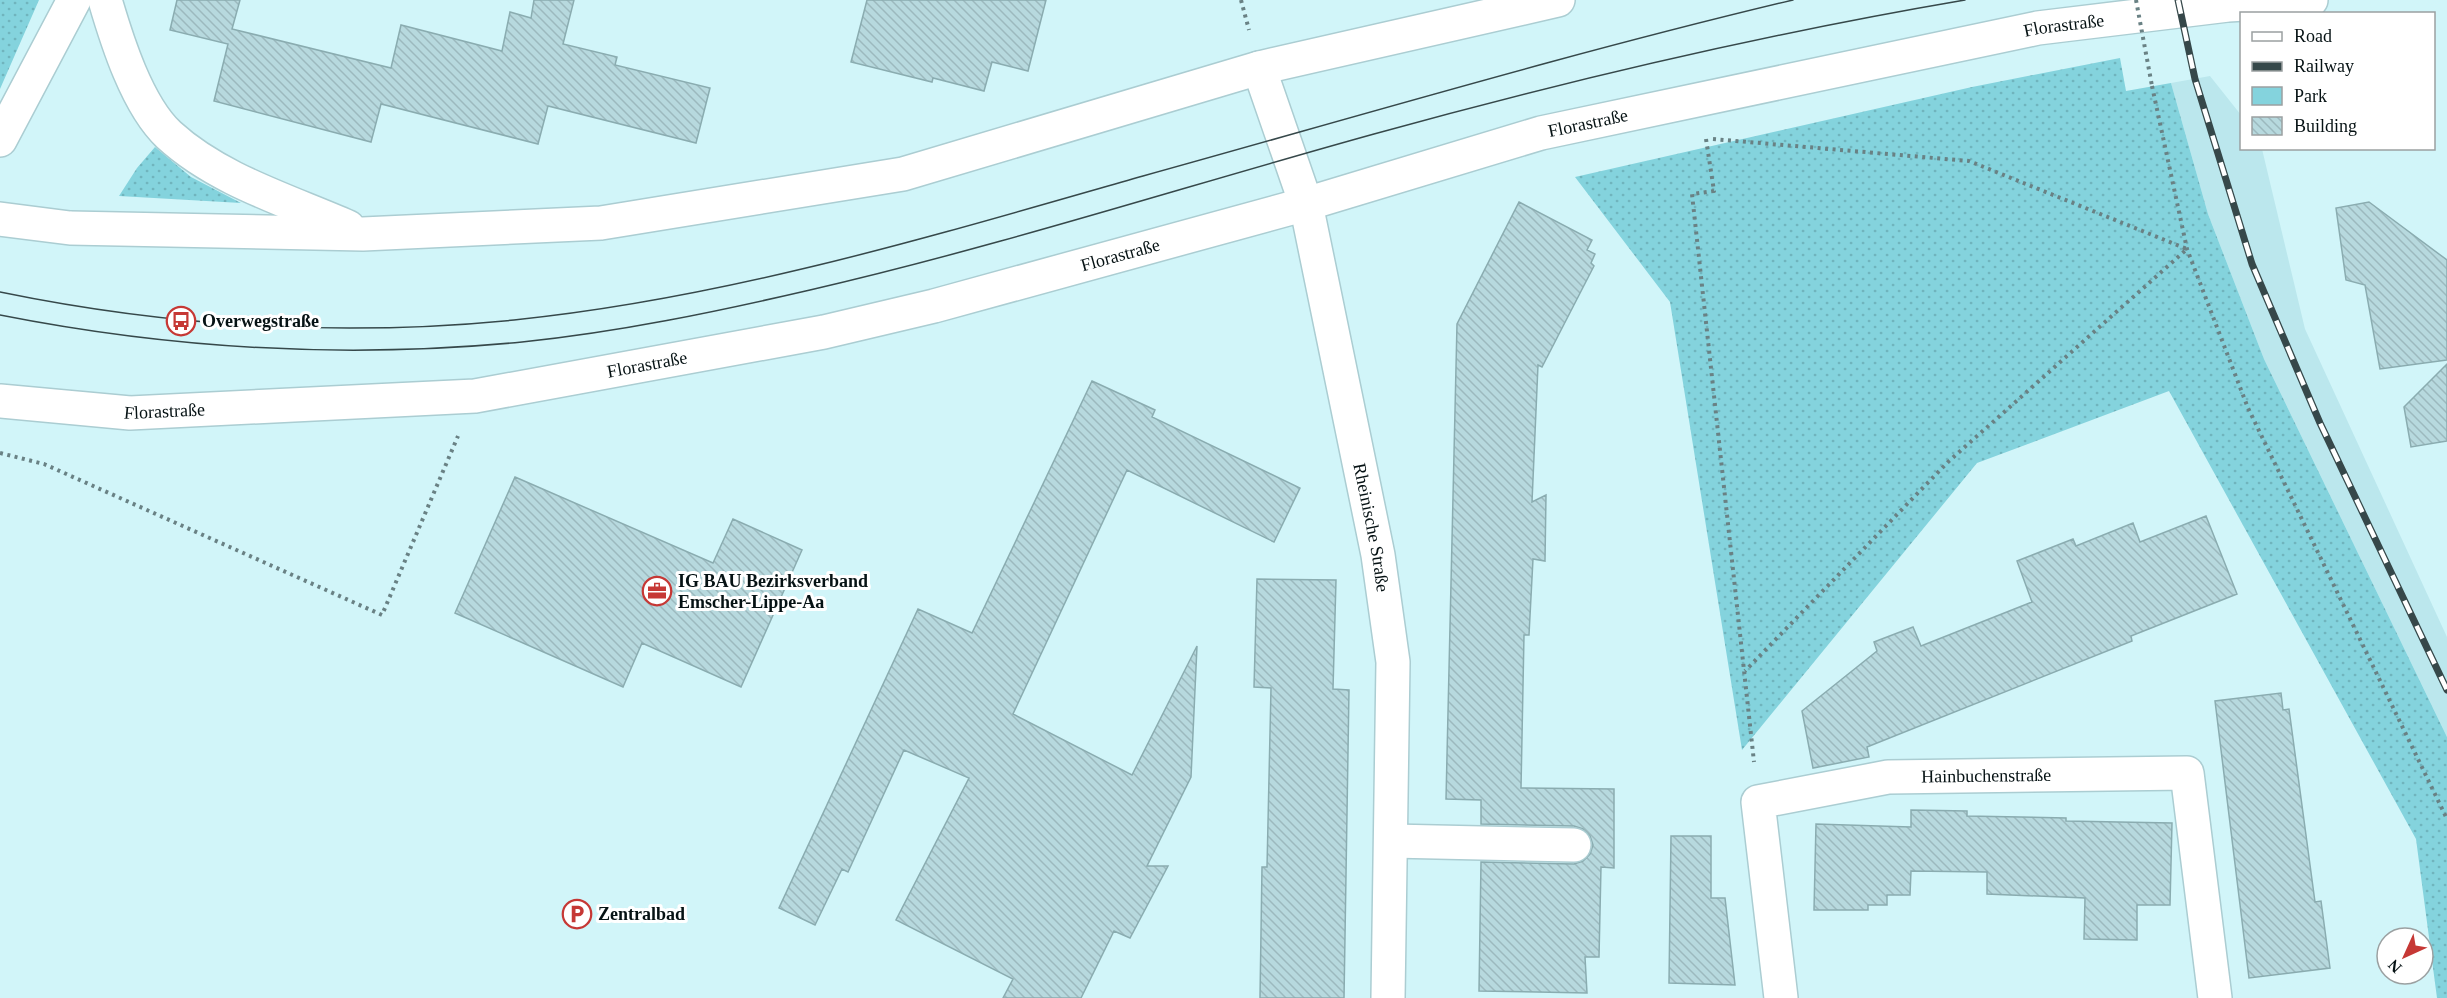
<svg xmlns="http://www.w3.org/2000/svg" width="2447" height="998" font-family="'Times New Roman',serif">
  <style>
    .built { fill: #bbe7ed }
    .green { fill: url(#green-dots) }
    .building { fill: url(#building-back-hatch); stroke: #8aacb0; stroke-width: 1.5 }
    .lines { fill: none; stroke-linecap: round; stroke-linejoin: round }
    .minor-casing { stroke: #abcdd2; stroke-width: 36 }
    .major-casing { stroke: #abcdd2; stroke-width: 36 }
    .path { stroke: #698184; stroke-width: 4; stroke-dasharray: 3 4.5; stroke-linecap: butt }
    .minor { stroke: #fff; stroke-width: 33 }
    .major { stroke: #fff; stroke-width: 33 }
    .tram { stroke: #36484a; stroke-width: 1.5 }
    .rail-casing { stroke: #36484a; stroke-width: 7 }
    .rail { stroke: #fff; stroke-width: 4.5; stroke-dasharray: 14; stroke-linecap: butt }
    .path-bridge { stroke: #698184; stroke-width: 4; stroke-dasharray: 3 4.5; stroke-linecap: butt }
    .labels { text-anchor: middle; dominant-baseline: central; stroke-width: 6; stroke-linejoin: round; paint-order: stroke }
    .street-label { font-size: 18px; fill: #061214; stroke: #fff }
    .poi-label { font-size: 18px; font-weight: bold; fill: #061214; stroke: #fff; text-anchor: start }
  </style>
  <defs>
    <pattern id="green-dots" width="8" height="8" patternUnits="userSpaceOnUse" patternTransform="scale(1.5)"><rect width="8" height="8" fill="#84d3dd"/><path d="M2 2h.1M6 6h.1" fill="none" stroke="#70b4bd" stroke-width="1.8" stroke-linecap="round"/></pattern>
    <pattern id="building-back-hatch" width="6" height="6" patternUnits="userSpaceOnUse" patternTransform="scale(1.5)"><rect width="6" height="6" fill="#b7d9de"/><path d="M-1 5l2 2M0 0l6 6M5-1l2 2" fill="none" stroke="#9cb9be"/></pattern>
  </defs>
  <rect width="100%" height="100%" fill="#d1f5f9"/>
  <path class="built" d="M 2210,76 L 2241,115 L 2242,148 L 2262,149 L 2305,329 L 2447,637 L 2447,737 L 2264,359 L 2208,214 L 2171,83 Z"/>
  <path class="green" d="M 0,0 L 39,0 L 0,89 Z
    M 2120,58 L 2126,91 L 2171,83 L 2208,214 L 2264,359 L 2447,737 L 2447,998 L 2437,998 L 2416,839 L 2169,391 L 1977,463 L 1742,750 L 1670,302 L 1575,177 L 1972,87 Z
    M 155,147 L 191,177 L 241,203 L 119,196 L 137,168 Z"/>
  <path class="building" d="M 177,0 L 240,0 L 232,29 L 391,68 L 401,25 L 502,51 L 510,12 L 531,18 L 534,0 L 574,0 L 563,44 L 617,57 L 615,65 L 710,88 L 696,143 L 548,106 L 538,144 L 381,104 L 371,142 L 214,101 L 228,44 L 170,30 Z
    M 867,0 L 1046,0 L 1028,71 L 992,62 L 984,91 L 933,78 L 932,82 L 851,62 Z
    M 1519,202 L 1592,240 L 1587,250 L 1595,254 L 1591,263 L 1594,266 L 1542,367 L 1538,365 L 1532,502 L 1546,495 L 1545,561 L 1533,559 L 1529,635 L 1524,635 L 1521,788 L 1614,789 L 1614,868 L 1601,867 L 1599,957 L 1585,957 L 1587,993 L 1479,991 L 1481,862 L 1574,864 L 1583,861 L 1590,854 L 1593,845 L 1590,836 L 1583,829 L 1574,826 L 1481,824 L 1481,800 L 1446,799 L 1457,324 Z
    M 2369,202 L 2447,260 L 2447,360 L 2380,369 L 2365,285 L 2346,280 L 2336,208 Z
    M 2447,364 L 2447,441 L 2411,447 L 2404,407 Z
    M 1092,381 L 1155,410 L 1152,417 L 1300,488 L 1274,542 L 1127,470 L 1013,714 L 1132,775 L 1197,646 L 1191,777 L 1147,866 L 1168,866 L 1130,938 L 1114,931 L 1081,998 L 1003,998 L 1013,979 L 896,920 L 969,778 L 904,750 L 848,872 L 842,869 L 815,925 L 779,908 L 918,609 L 972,633 Z
    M 515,477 L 713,563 L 733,519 L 802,550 L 741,687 L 642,643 L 623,687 L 455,613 Z
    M 2206,516 L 2237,594 L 2131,636 L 2132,641 L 1867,747 L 1869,757 L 1813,768 L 1802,711 L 1877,651 L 1874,642 L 1913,627 L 1921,646 L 2032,602 L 2017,561 L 2073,539 L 2076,546 L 2133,523 L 2140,542 Z
    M 1257,579 L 1336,580 L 1333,689 L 1349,690 L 1344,998 L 1260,998 L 1262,867 L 1267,867 L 1271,688 L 1254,687 Z
    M 2281,693 L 2283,710 L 2289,709 L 2315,902 L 2321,901 L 2330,968 L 2249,978 L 2215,701 Z
    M 1911,810 L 1967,811 L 1967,816 L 2066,818 L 2066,821 L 2172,823 L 2170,905 L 2137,905 L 2137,940 L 2084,939 L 2085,898 L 1987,894 L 1987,872 L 1911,871 L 1910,895 L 1887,895 L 1887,905 L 1868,905 L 1868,910 L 1814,910 L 1816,824 L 1911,827 Z
    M 1671,836 L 1711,836 L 1711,898 L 1725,898 L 1735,985 L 1669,983 Z"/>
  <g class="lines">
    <g class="minor-casing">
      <g id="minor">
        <path id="s1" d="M 1259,68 L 1306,204 L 1378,555 L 1393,662 L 1388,998"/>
        <path d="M 1392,841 L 1574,845"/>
        <path id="s2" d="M 1781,998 L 1758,802 L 1888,777 L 2187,773 L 2215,998"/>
      </g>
    </g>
    <g class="major-casing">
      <g id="major">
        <path d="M 105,0 C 117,41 137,105 169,135 C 218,180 289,201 348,227"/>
        <path d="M 0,140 L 74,0"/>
        <path d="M 0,219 L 70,228 L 363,234 L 601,223 L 903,174 L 1259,68 L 1558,0"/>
        <path id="s3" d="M 0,401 L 130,413 L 475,396 L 824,332 L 934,306 L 1306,204 L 1541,133 L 2038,28 L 2228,5 L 2311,0"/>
      </g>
    </g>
    <path class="path" d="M 1241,0 L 1249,30
      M 2152,86 L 2187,249 L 2248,408 L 2447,819
      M 1706,139 L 1714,191 L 1692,194 L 1754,762
      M 1713,139 L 1969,161 L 2187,249 L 1948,462 L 1745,671
      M 0,453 L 44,464 L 382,615 L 458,436"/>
    <use href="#minor" class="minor"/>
    <use href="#major" class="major"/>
    <path class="tram" d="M 0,292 C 170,327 342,337 514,320 C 729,298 936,235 1143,176 C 1359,116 1574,52 1793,0
      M 0,315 C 172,349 347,359 522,342 C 619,332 715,312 810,290 C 1000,246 1186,186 1374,134 C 1569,80 1765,34 1965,0"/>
    <g class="rail-casing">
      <path id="rail" d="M 2178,0 L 2195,79 L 2252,264 L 2320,423 L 2447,690"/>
    </g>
    <use href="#rail" class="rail"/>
    <path class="path-bridge" d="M 2136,0 L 2152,86"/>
  </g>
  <defs>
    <g id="bus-ring" transform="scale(1.5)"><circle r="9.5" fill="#fff" stroke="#c63835" stroke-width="1.5"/><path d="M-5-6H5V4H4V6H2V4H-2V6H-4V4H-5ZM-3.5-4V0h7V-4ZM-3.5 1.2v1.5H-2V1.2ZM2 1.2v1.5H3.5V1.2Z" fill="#c63835"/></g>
    <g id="office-ring" transform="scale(1.5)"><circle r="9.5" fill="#fff" stroke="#c63835" stroke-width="1.5"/><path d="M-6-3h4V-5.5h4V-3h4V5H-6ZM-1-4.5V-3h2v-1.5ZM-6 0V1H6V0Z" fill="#c63835"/></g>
    <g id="parking-ring" transform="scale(1.5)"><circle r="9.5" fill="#fff" stroke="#c63835" stroke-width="1.5"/><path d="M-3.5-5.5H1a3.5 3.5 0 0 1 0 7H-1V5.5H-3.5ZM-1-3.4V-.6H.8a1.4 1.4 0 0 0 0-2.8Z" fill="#c63835"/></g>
  </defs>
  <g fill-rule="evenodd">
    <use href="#bus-ring" x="181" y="321"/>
    <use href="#office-ring" x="657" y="591"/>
    <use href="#parking-ring" x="577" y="914"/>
  </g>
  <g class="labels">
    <g class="street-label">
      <text stroke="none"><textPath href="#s3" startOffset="2109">Florastraße</textPath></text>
      <text stroke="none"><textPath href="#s3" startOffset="1623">Florastraße</textPath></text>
      <text stroke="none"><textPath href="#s3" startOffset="1137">Florastraße</textPath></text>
      <text stroke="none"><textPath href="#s3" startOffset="651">Florastraße</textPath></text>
      <text stroke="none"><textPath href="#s3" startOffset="165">Florastraße</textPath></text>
      <text stroke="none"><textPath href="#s1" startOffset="474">Rheinische Straße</textPath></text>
      <text stroke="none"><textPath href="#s2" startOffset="428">Hainbuchenstraße</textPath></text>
    </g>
    <g class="poi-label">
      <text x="202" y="321">Overwegstraße</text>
      <text x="678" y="581">IG BAU Bezirksverband<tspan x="678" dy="21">Emscher-Lippe-Aa</tspan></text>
      <text x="598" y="914">Zentralbad</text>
    </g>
  </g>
  <rect x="2240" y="12" width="195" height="138" fill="#ffffff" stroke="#9ba0a1" stroke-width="1.5"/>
  <rect x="2252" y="32" width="30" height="9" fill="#ffffff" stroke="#9ba0a1" stroke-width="1.5"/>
  <text x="2294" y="42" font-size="18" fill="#061214">Road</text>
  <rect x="2252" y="62" width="30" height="9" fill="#36484a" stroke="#9ba0a1" stroke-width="1.5"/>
  <text x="2294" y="72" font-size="18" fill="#061214">Railway</text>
  <rect x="2252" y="87" width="30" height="18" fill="#84d3dd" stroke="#9ba0a1" stroke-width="1.5"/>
  <text x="2294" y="102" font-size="18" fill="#061214">Park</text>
  <rect x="2252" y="117" width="30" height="18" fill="url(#building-back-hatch)" stroke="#9ba0a1" stroke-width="1.5"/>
  <text x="2294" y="132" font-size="18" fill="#061214">Building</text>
  <g transform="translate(2405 956) rotate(225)"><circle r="28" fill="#ffffff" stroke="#9ba0a1" stroke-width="1.5"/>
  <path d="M0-4.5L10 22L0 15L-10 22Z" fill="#c63835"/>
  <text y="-9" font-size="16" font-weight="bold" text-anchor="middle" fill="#061214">N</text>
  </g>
</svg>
